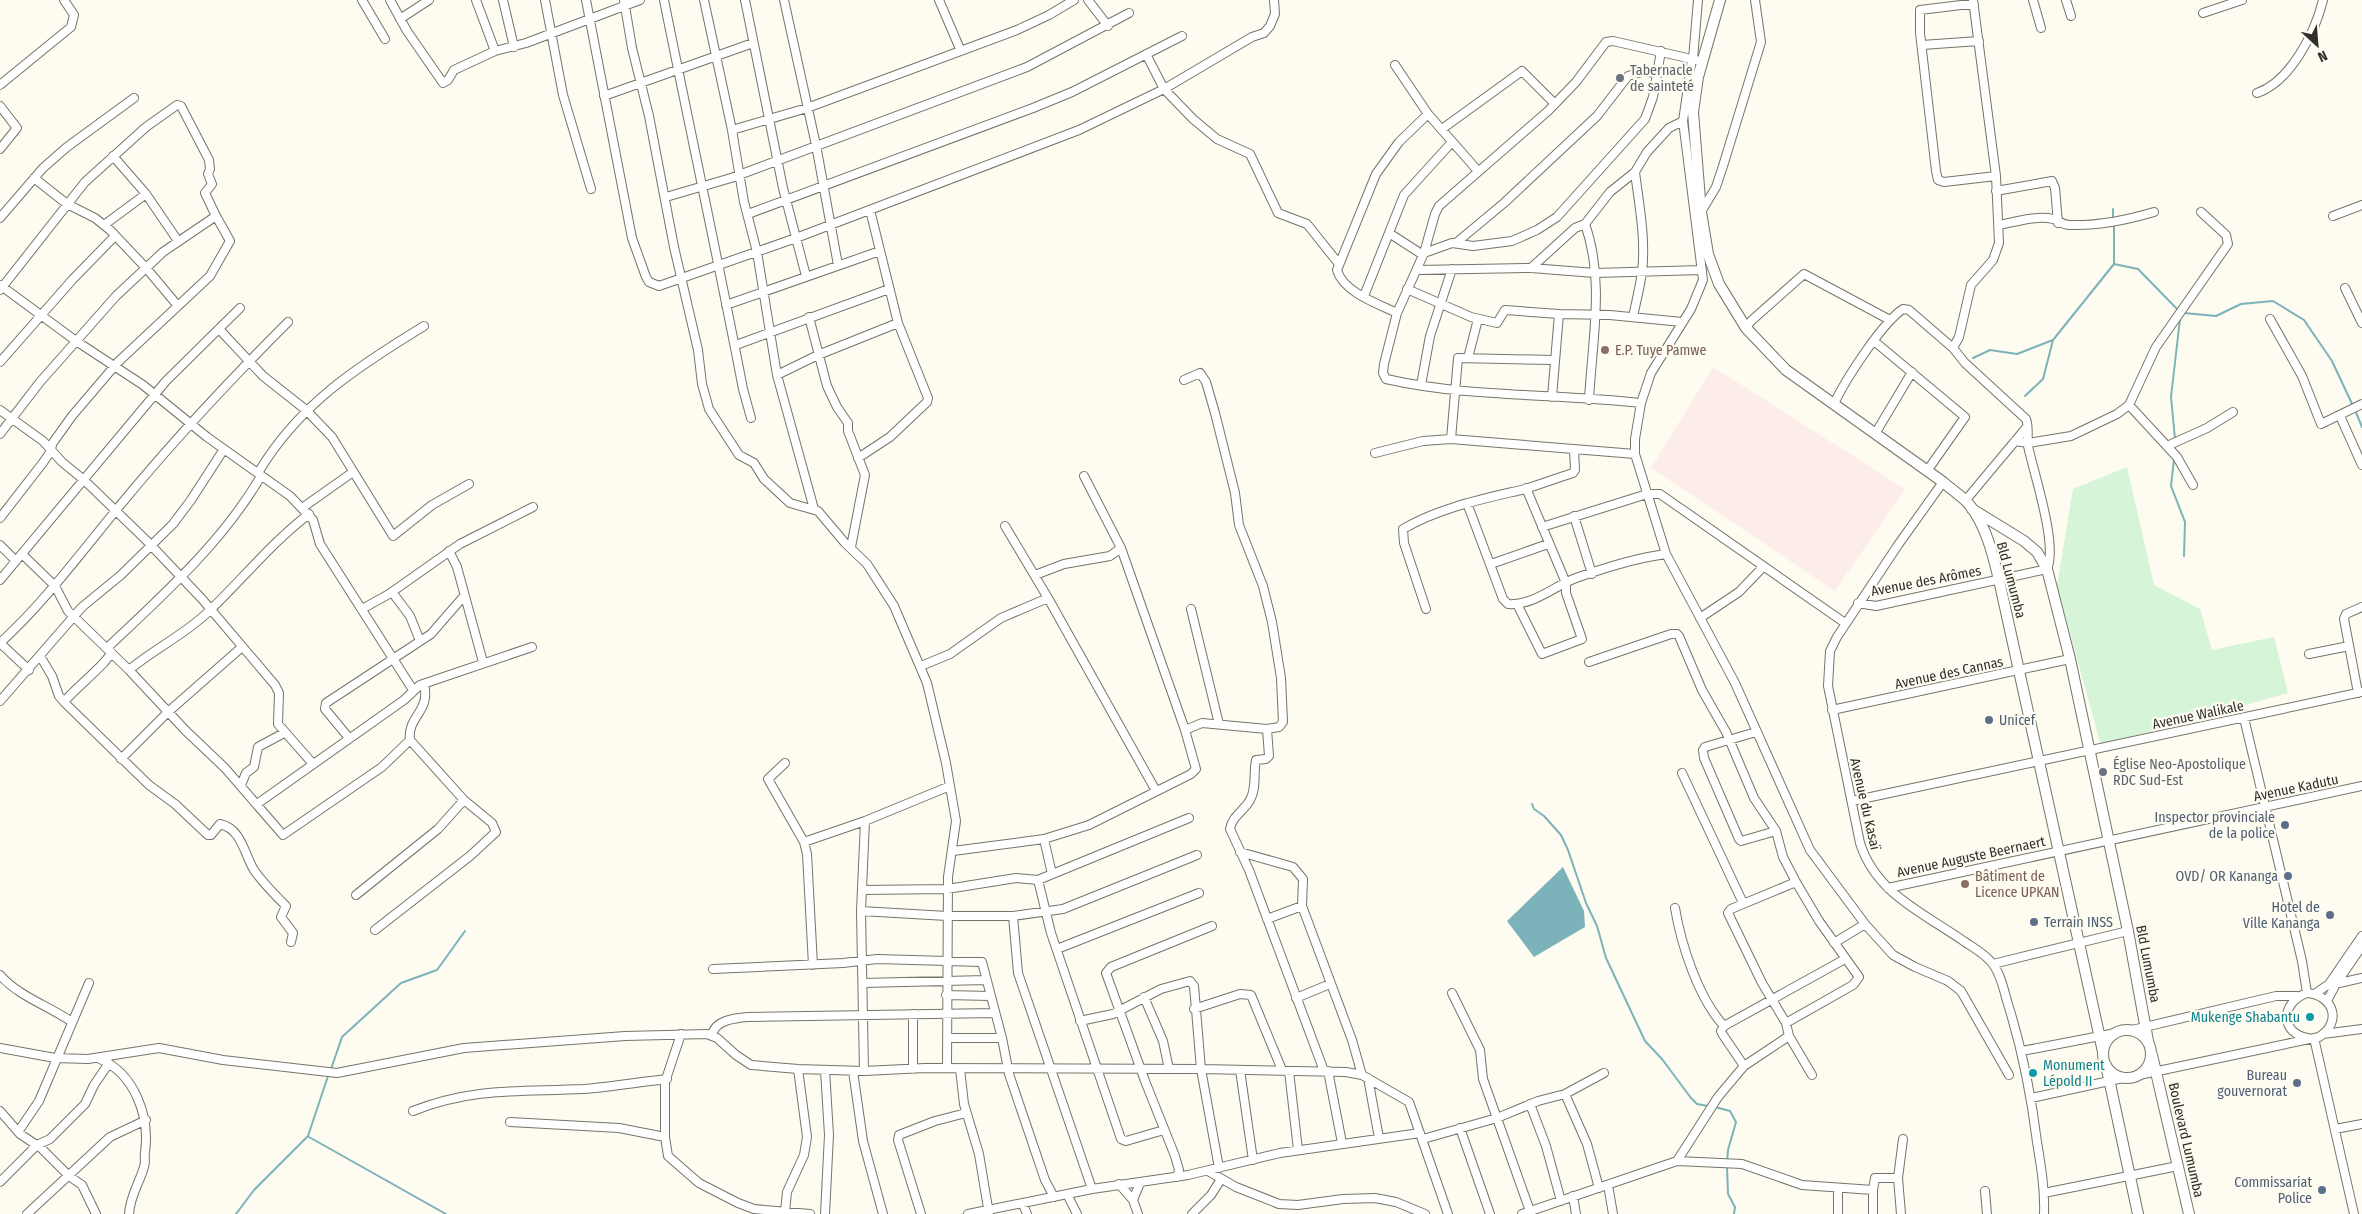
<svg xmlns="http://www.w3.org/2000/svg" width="2362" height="1214" font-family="'Fira Sans Condensed',sans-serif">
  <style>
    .industrial { fill: #fdede8 }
    .green { fill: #d6f4d8 }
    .water { fill: #7cb3ba }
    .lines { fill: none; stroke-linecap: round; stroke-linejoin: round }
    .stream { stroke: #7cb3ba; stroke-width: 2 }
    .minor-casing { stroke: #76746a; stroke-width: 10 }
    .major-casing { stroke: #76746a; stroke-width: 12 }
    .minor { stroke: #fff; stroke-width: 8 }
    .major { stroke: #fff; stroke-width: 10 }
    .worship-dot { fill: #6b7280; stroke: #fefbf0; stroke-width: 2 }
    .education-dot { fill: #8d6e63; stroke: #fefbf0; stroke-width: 2 }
    .service-dot { fill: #5c6f8a; stroke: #fefbf0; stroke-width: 2 }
    .culture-dot { fill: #0f9aa8; stroke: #fefbf0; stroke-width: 2 }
    .labels { text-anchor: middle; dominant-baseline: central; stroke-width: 4.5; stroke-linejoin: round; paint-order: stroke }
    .worship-label { font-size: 14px; fill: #5b616d; stroke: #fefbf0; text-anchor: start }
    .education-label { font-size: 14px; fill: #785e54; stroke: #fefbf0; text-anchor: start }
    .street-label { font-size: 14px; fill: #2f2e2a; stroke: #fefbf0 }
    .service-label { font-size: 14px; fill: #4e5e75; stroke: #fefbf0; text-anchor: end }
    .culture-label { font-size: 14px; fill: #0d838f; stroke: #fefbf0; text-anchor: end }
  </style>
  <rect width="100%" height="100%" fill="#fefbf0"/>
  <path class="industrial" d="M 1713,367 L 1905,489 L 1835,591 L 1651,468 Z"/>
  <path class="green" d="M 2127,467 L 2154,585 L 2200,609 L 2212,650 L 2274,637 L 2288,693 L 2101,746 L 2057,586 L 2073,489 Z"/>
  <path class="water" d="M 1563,867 L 1584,911 L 1585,927 L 1534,957 L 1507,921 Z"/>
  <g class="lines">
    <path class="stream" d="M 2113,209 L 2113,220
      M 2114,264 L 2138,269 L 2178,310
      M 2184,313 L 2216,316 L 2241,304 L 2273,301 L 2304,320 L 2332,361 L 2353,406
      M 1973,358 L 1990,350 L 2017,354 L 2053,340 L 2114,264 L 2114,224
      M 2025,396 L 2043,379 L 2053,340
      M 2355,410 L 2362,427
      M 2175,439 L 2171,397 L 2180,319
      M 2174,459 L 2171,486 L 2185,522 L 2184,556
      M 1532,804 L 1534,809 L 1544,816 L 1561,835 L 1568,850 L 1586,903 L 1597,926 L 1606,958 L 1645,1041 L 1662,1059 L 1691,1098 L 1697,1104 L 1708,1106
      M 331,1069 L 342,1037 L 401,983 L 437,970 L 465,931
      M 1715,1107 L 1730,1111 L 1736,1122 L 1728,1150 L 1727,1162
      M 309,1137 L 446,1214
      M 1727,1167 L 1728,1194 L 1735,1207 L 1734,1214
      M 236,1214 L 254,1190 L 308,1136 L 329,1073"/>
    <g class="minor-casing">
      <path id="minor" d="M 362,0 L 385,39
        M 390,0 L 407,31 L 443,83 L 448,80 L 454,70 L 495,51
        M 476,0 L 495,51 L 526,43 L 640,0
        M 503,0 L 514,47
        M 545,0 L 563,95 L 591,189
        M 586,0 L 632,238 L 646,277 L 649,282 L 659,286 L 796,238 L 1079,130 L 1164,89 L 1252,37 L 1264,33 L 1270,26 L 1275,14 L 1274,0
        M 624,0 L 632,48 L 649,116 L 674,247 L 698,350 L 702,384 L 709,409 L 739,455 L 754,463 L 764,479 L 790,503 L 818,511 L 845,543 L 867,564 L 894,606 L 927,683 L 946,763 L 956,821 L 948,877 L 947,1068
        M 664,0 C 690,130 718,259 743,389 L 751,418
        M 704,0 L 732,130 L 744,202 L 757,252 L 777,375 L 814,509
        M 745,0 L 783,188 L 806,276
        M 784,0 L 816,145 L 838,265
        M 939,0 L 960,49
        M 1088,0 L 1108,26
        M 2033,0 L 2041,28
        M 2066,0 L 2071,16
        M 1974,5 L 1961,5 L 1920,10 L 1920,33 L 1936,171 L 1938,180 L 1944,182 L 1996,176
        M 2203,13 L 2242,0
        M 400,19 L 429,0
        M 1922,45 L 1979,41
        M 1146,54 L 1164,89 L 1193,119 L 1217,139 L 1250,154 L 1278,213 L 1307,224 L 1339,264
        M 1692,59 L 1683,121 L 1703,280 L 1691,309 L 1651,373 L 1641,403 L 1635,439 L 1635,454 L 1666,554 L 1735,683 L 1810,850 L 1865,924 L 1893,955 L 1915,967 L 1948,981 L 1961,991 L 2009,1075
        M 1693,59 L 1698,0
        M 1395,65 L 1428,114 L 1478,171
        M 0,85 L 71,27 L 74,15 L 64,0
        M 2257,93 C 2290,82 2315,33 2323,0
        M 604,96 L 753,43
        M 0,106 L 17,128 L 0,149
        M 1442,129 L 1522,71 L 1555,104
        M 732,130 L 807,108 L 1017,30 L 1049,15 L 1074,0
        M 113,156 L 146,194 L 178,241
        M 34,178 L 67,204 L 95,218 L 110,230 L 147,269 L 178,306
        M 1996,191 L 2052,181 L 2055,188 L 2058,223
        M 666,197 L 731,178 L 1027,67 L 1129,13
        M 1701,212 L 1716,187 L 1723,166 L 1761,42 L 1755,0
        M 748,214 L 1033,108 L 1072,92 L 1182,36
        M 2333,216 L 2362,205
        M 0,218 L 43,168 L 67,147 L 134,98
        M 1585,224 C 1605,280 1592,342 1589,400
        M 104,225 L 146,194
        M 1999,225 C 2015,222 2037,215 2053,219 C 2060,221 2062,225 2070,225 C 2099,226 2127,220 2154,212
        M 1389,233 L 1423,255
        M 1456,243 L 1504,203 L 1597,116 L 1628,76 L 1645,71 L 1657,74
        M 1424,253 L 1452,243 L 1473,246 L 1512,241 L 1537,230 L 1557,217 L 1645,119 L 1653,97 L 1661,51
        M 1531,268 L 1575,228 L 1585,224 L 1610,192 L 1635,172 L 1647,152 L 1669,128 L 1683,121
        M 1418,270 L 1531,268 L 1595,273 L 1702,270
        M 0,285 L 76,341 L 143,385 L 207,437 L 290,496 L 313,520 L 320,544 L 413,690
        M 2345,288 L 2362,323
        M 1407,289 L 1471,317 L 1497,323 L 1505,310 L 1559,314
        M 0,290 L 85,182 L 146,127 L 177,105 L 181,106 L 209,160 L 210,169 L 208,174 L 212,184 L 205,193 L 216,216
        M 1364,296 L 1404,195 L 1452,142
        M 726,305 L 880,251
        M 1397,313 C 1378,304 1343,292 1337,270 L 1376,174 L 1399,142 L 1428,114
        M 809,317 L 827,386 L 837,407 L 848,423 L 848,431 L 865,475 L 851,547
        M 1633,317 C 1636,302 1640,287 1642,272 C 1646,238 1639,205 1635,172
        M 2270,319 L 2302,376 L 2321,424 L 2362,404
        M 1746,328 L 1751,321 L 1804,274 L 1890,320
        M 219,329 L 263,376 L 306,410 L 332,437 L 393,536 L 432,505 L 469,484
        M 1874,341 L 1965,417 L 1927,471
        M 736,345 L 889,289
        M 1953,348 L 1959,337 L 1971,285 L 1993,260 L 1999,243 L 1996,176 L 1973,0
        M 1468,358 L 1478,319
        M 0,362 L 73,279 L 115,236
        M 777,375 L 818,355 L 898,323
        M 1184,380 L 1200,373 L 1206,382 L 1215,413 L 1235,493 L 1239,525 L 1263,586 L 1272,622 L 1281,678 L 1283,722 L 1279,727 L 1267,729 L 1269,756 L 1266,759 L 1256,760 C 1253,773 1257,788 1250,800 C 1244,811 1232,816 1230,829 L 1249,870 L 1324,1071
        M 1421,385 L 1430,336 L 1452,269
        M 1552,397 L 1559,314 L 1610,315 L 1682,322
        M 1641,403 C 1555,393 1470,398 1386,379 L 1383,373 L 1384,364 L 1397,313 L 1424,253 L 1435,214 L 1439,206 L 1548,111 L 1576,82 L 1606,42 L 1613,41 L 1696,60
        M 1834,404 C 1845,380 1882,323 1903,309 L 1909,310 L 1953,348 L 1965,363 L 2026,419 C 2029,426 2027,437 2028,446 C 2034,474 2058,545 2047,569 L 1876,606 L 1858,603
        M 2129,405 L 2177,457 L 2193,485
        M 0,410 L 43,441 L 62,462 L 84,480 L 146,540 L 202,599 L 275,685 L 279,693 L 278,724 L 313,764
        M 2340,416 L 2362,465
        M 0,434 L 40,382 L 116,296 L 163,252 L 216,216 L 230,241 L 210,276 L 118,362 L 72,416 L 52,444 L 51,451 L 42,464 L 0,518
        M 1875,434 L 1912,372
        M 1451,439 L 1458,358 L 1554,360
        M 2015,441 L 2028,443 L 2071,436 L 2117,414 L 2129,405 L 2156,347 L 2228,244 L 2226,235 L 2201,212
        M 2167,446 L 2207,428 L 2233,412
        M 1375,453 L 1423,441 L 1451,439 L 1635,454
        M 858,458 L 890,437 L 927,402 L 928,398 L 898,323 L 870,210
        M 258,473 C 299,404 357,367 424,326
        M 1943,482 L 1898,545 L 1837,637 L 1830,651 L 1828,686 L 1860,843 C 1876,894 1924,913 1965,942 C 1974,948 1985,954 1992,963 C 2000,972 2004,990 2007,1001 C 2022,1048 2031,1094 2037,1142 C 2041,1166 2045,1190 2044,1214
        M 1965,501 L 2026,428
        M 1467,503 L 1503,599 L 1508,604 C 1533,606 1554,586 1576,578 C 1604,568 1636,558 1666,554
        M 302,508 L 353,472
        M 1574,516 L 1592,574
        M 1005,526 L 1048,598 L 1156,791
        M 1542,527 L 1647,494 L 1660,494 L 1845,623
        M 0,545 L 16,561
        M 449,551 L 457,567 L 483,662
        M 23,555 L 55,586 L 68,611 L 129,670 L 186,731 L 225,768 L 283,835 L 382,767 L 410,740
        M 1491,564 L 1548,544
        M 1035,575 L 1064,564 L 1110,556 L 1121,548
        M 0,580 L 166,381 L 240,308
        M 392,592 L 410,616 L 420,641
        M 1517,604 L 1542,654 L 1582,639 L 1566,593 L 1566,583 L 1526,488
        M 362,609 L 389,594 L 460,544 L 533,507
        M 1191,609 L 1219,724
        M 1426,609 L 1404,543 L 1403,529 C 1441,507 1483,499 1525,489 C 1541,484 1557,478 1573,473 L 1575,470 L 1574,450
        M 1700,618 L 1739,592 L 1763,567
        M 0,643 C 46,601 82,551 122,503 C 174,440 230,380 288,322
        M 0,643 L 29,670
        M 107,648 C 163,595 222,543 261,476
        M 2309,654 L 2349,646
        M 40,656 L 52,676 L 59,696 L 66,704 L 149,785 L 175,804 L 208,835 L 211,835 L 220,824 C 242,829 244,854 254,870 C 263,883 274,894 286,906 L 281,917 L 293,933 L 291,942
        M 1589,662 L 1671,634 L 1677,634 L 1679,636 L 1702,690 L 1726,732 L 1754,798 L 1776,831 L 1783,857 L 1796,882 L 1819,921 L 1859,977 L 1853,985 L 1786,1023
        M 921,666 L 950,654 L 1001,618 L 1048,598
        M 129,670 C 153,650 185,634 207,613 C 241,581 271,543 309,514
        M 2358,693 L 2344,619 L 2346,614 L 2362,607
        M 0,701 L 82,607 L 121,575 L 173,524 L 191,500 L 224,449
        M 64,702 C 74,689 109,662 111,652
        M 1832,710 L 2070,659
        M 2244,718 L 2302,961 L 2307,993
        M 1185,730 L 1202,723 L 1267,729
        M 1756,732 L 1705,747 L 1703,750 L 1704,758 L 1739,839 L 1741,841 L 1776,831
        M 349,738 L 325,709 L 326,703 L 431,634 L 464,596
        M 121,759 L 168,712 L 242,647
        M 785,763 L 768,779 L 804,842 L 865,821 L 950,786
        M 1682,773 L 1743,903
        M 241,785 L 246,773 L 254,767 L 258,747 L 284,733
        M 1852,801 L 2362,692
        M 257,804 L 404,700 L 420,685 L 532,647
        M 1044,839 L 1052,874
        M 804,842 L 807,854 L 813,965
        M 953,851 L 1044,839 L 1089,825 L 1191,774 L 1196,769 L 1185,730 L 1121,548 L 1084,476
        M 1240,852 L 1293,867 L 1303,879 L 1302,906 L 1352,1040 L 1362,1075
        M 1038,880 L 1051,933 L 1121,1139 L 1126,1141 L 1164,1130
        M 1796,882 L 1731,909 L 1728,913 L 1762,983 L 1786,1023 L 1789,1036 L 1812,1075
        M 1888,888 L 2362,786
        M 862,890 L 947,889 L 1016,878 L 1038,880 L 1189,818
        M 356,895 L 438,829 L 464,800
        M 1675,908 C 1681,944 1698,998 1724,1026
        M 861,911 L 947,916 L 1013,916 L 1063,909 L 1197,855
        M 1013,916 L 1018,973 L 1092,1189
        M 1267,919 L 1302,906
        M 375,930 L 470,856 L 496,832 L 492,823 L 464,800 L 410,740 C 407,716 431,712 424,684
        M 1834,943 L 1865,924
        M 1057,949 L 1199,893
        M 1993,964 L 2128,931
        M 713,969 L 843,963 L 877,959 L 982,962 L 1002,1038 L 1009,1074 L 1045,1180 L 1054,1197
        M 0,975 C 18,996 49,1006 72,1022
        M 863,983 L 986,980
        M 2335,984 L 2362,978
        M 1452,993 L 1480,1050 L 1483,1079 L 1530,1211
        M 2316,993 L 2329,984 L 2362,936
        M 946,995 L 990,996
        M 1144,997 L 1163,1041 L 1169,1069
        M 1296,998 L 1330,984
        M 2327,1001 L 2336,984 L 2362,946
        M 1194,1009 L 1240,994 L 1251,995 L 1282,1070
        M 913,1014 L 913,1069
        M 1080,1021 L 1113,1014 L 1161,989 L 1190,981 L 1194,986 L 1201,1069 L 1219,1168
        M 2132,1030 L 2276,996 L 2297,996
        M 681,1034 L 665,1082 L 665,1137 L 668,1156 L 699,1183 L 738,1203 L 754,1209 L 810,1214
        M 2323,1034 L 2362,1029
        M 712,1035 C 715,1020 735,1018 748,1017 L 994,1013
        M 948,1038 L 1002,1038
        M 2314,1038 L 2354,1214
        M 0,1048 L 55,1058 L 88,1059 L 159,1048 L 223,1060 L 337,1073 L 464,1048 L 625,1036 L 707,1034 L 717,1038 L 736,1055 L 751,1065 L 798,1069 L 864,1071 L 925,1068 L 1201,1069 L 1346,1072 L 1362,1075 L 1409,1102 L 1448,1214
        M 2022,1051 L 2116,1033
        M 100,1059 C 135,1074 150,1117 145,1152 C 144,1157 146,1162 144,1167 C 139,1184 130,1196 129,1214
        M 1744,1066 L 1723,1035 L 1721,1031 L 1724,1026 L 1845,959
        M 960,1069 L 964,1104 L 979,1154 L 989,1214
        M 825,1070 L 829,1135 L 825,1214
        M 1240,1070 L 1253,1160
        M 853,1071 L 863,1141 L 883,1214
        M 864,1071 L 861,911 L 865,821
        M 1289,1071 L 1298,1150
        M 1328,1071 L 1342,1143
        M 2139,1075 L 2319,1037 C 2343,1022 2333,995 2307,993 C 2281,1002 2279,1033 2308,1038
        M 1368,1078 L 1379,1138
        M 1565,1094 L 1587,1144 L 1599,1188
        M 2031,1098 L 2123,1078
        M 1530,1104 L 1546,1146 L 1561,1201
        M 0,1111 L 20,1134 L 41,1148 L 69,1176 L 82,1185 L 96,1214
        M 413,1111 C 473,1087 521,1092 583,1089 C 611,1087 639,1082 667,1079
        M 510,1122 L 619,1128 L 665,1137
        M 1460,1128 L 1490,1214
        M 2335,1129 L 2362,1124
        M 18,1132 L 39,1101 L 89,983
        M 1423,1139 L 1497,1118 L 1538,1101 L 1565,1094 L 1604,1073
        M 1677,1161 L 1718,1097 L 1744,1066 L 1789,1036
        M 1208,1171 L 1236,1187 L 1279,1204 L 1298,1205 L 1343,1199 L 1375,1198 L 1396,1202 L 1425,1214
        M 1177,1177 L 1179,1170 L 1175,1156 L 1145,1081 L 1106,973 L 1111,967 L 1212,926
        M 0,1182 L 37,1145 L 50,1139 L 85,1104 L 94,1085 L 109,1063
        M 1119,1184 L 1133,1200 L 1138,1214
        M 1608,1185 L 1613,1214
        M 1873,1190 L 1873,1214
        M 1985,1191 L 1987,1214
        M 2044,1193 L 2178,1166
        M 1067,1194 L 1077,1214
        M 1573,1196 L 1576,1214
        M 1133,1200 L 1140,1183
        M 1023,1204 L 1027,1214
        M 785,1212 L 787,1192 L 804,1155 L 807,1137 L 798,1069
        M 27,1214 L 110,1137 L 146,1120
        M 921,1214 L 898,1140 L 899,1135 L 935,1121 L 966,1113
        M 968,1214 L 1092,1189 L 1188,1175 L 1280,1153 L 1420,1133
        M 1192,1214 L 1211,1195 L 1221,1179
        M 1522,1214 L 1677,1161 L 1742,1164 L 1802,1185 L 1873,1190 L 1875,1178 L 1898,1178
        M 1838,1214 L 1838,1188
        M 1901,1214 L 1898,1178 L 1903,1139"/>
    </g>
    <g class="major-casing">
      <path id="major" d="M 1720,0 L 1698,77 L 1693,112 L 1701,212 L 1708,254 L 1719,284 L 1746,328 L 1786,370 L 1943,482 C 1951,489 1960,495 1967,502 C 1985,522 1993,554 1999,580 L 2103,1052
        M 1972,509 L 2024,541 L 2037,552 L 2047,569 L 2070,659 L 2128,931 L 2148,1041
        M2103 1054a24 24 0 1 1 48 0a24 24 0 1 1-48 0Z
        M 2152,1055 L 2189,1214
        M 2106,1065 L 2138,1214"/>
    </g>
    <use href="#minor" class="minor"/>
    <use href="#major" class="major"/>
  </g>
  <g class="worship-dot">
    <circle cx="1620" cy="78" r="5"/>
    <circle cx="2103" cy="772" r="5"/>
  </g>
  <g class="education-dot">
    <circle cx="1605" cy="350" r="5"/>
    <circle cx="1965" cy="884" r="5"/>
  </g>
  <g class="service-dot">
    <circle cx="1989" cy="720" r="5"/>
    <circle cx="2285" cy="825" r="5"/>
    <circle cx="2288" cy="876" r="5"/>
    <circle cx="2330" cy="915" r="5"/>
    <circle cx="2034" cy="922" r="5"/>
    <circle cx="2297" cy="1083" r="5"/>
    <circle cx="2322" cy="1190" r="5"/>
  </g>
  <g class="culture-dot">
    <circle cx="2310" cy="1017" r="5"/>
    <circle cx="2033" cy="1073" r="5"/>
  </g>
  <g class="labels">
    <g class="worship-label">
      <text x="1630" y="70">Tabernacle<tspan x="1630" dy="16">de sainteté</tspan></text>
      <text x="2113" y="764">Église Neo-Apostolique<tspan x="2113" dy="16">RDC Sud-Est</tspan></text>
    </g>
    <g class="education-label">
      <text x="1615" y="350">E.P. Tuye Pamwe</text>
      <text x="1975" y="876">Bâtiment de<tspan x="1975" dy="16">Licence UPKAN</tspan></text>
    </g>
    <g class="street-label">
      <text transform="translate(2011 580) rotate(75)">Bld Lumumba</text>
      <text transform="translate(1926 581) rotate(-11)">Avenue des Arômes</text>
      <text transform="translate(1949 673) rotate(-12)">Avenue des Cannas</text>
      <text transform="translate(2198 715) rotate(-12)">Avenue Walikale</text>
      <text transform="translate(2296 788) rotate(-12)">Avenue Kadutu</text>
      <text transform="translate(1865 804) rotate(77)">Avenue du Kasaï</text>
      <text transform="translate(1971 857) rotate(-12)">Avenue Auguste Beernaert</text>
      <text transform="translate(2148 964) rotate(79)">Bld Lumumba</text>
      <text transform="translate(2186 1140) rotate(77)">Boulevard Lumumba</text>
    </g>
    <g class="service-label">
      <text x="1999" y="720" text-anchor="start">Unicef</text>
      <text x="2275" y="817">Inspector provinciale<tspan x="2275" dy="16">de la police</tspan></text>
      <text x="2278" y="876">OVD/ OR Kananga</text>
      <text x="2320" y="907">Hotel de<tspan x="2320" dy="16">Ville Kananga</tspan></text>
      <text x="2044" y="922" text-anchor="start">Terrain INSS</text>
      <text x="2287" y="1075">Bureau<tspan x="2287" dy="16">gouvernorat</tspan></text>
      <text x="2312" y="1182">Commissariat<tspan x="2312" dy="16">Police</tspan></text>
    </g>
    <g class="culture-label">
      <text x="2300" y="1017">Mukenge Shabantu</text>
      <text x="2043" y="1065" text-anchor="start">Monument<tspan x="2043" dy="16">Lépold II</tspan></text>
    </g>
  </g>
  <g transform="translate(2317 45) rotate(154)" stroke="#fefbf0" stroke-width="4" paint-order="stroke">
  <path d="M0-4L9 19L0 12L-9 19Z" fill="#2f2e2a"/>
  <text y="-8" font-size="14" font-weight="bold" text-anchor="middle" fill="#2f2e2a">N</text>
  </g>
</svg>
